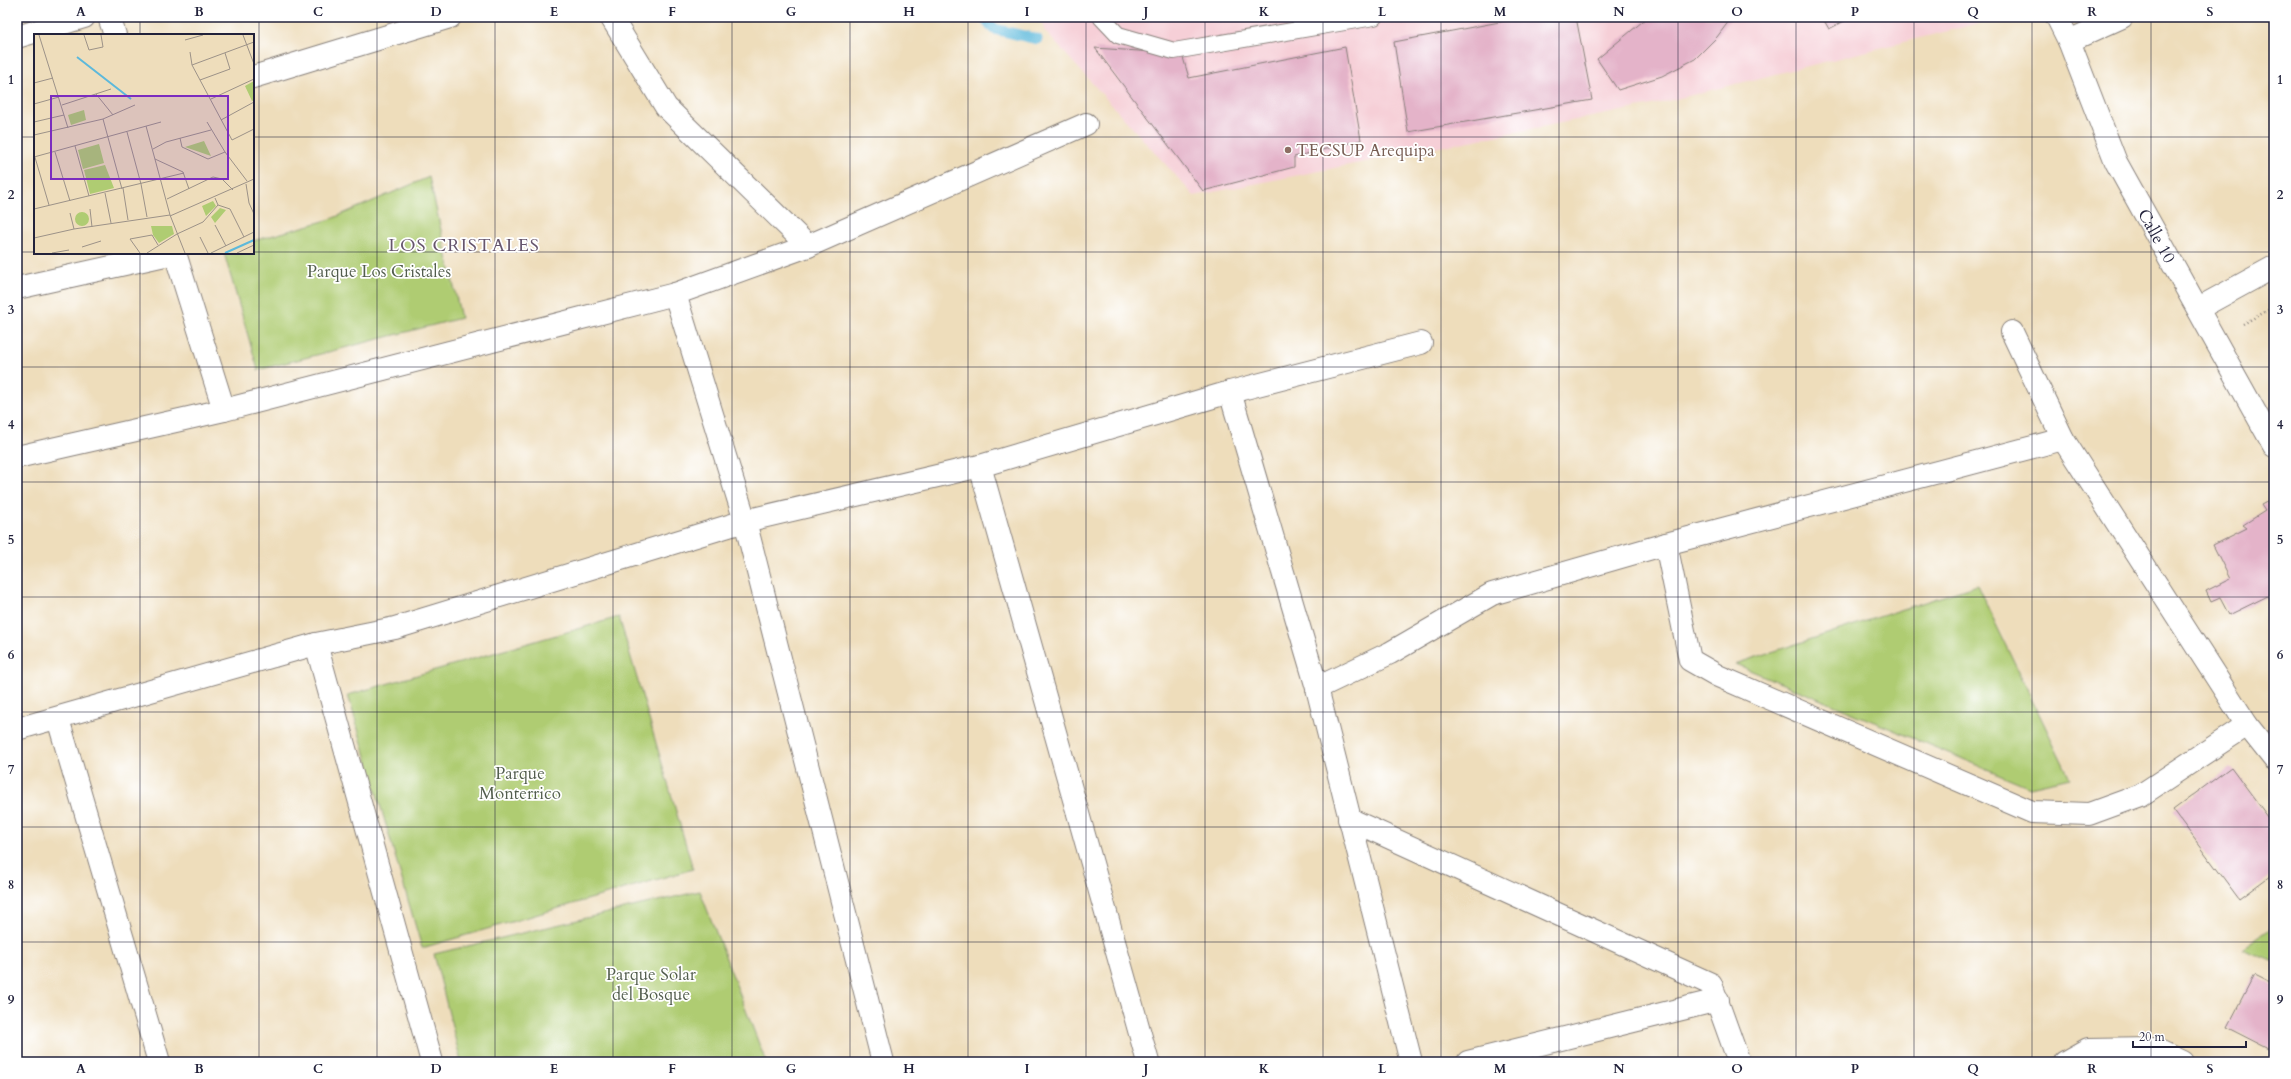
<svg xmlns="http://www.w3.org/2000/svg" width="2291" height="1079" font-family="Cardo,serif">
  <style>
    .built { fill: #f6cfd7 }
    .green { fill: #afcc72; stroke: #687756 }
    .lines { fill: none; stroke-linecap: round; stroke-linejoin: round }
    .stream { stroke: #5db9db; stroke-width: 11 }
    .building { fill: #e4b3c9 }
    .service-casing { stroke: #88807b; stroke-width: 18 }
    .minor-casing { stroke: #88807b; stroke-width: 24 }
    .path { stroke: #88807b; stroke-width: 2.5; stroke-dasharray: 1 3; stroke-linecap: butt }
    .service { stroke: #fff; stroke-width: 16 }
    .minor { stroke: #fff; stroke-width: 22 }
    .grid { fill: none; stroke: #22223b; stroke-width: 1; stroke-opacity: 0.55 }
    .education-dot { fill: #8d6e63; stroke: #fff; stroke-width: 1.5 }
    .labels { text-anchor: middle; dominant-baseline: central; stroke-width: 3.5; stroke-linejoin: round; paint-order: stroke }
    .education-label { font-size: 17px; fill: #785e54; stroke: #fff; text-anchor: start }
    .street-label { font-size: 17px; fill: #22223b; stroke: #fff }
    .park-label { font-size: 17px; fill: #535e4e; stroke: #fff }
    .neighbourhood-label { font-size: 18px; letter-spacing: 1px; fill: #66556d; stroke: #fff }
    .inset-river { fill: none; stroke: #5db9db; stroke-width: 2 }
    .inset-road { fill: none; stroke: #9c9288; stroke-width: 1 }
    .view { fill: #7b2cbf; fill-opacity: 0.15; stroke: #7b2cbf; stroke-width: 2 }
    .inset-edge { fill: none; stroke: #22223b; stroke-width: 2 }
    .neatline { fill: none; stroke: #22223b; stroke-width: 1.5 }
    .grid-label { font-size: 13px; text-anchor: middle; font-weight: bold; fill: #22223b }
  </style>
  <rect width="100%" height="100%" fill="#fff"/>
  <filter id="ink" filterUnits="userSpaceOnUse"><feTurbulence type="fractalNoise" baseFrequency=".025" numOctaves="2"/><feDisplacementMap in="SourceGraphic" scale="8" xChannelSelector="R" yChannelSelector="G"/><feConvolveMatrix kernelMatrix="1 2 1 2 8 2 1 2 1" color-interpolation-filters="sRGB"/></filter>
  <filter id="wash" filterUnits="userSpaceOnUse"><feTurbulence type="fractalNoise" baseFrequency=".012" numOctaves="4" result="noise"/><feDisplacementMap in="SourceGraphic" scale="16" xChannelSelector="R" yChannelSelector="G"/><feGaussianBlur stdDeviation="0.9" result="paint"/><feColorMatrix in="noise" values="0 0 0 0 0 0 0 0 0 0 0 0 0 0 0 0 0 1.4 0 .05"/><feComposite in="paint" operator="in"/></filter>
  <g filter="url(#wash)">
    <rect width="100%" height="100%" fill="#edb"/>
    <path class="built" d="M 1042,17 L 2004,17 L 1652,105 L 1194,196 L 1044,30 Z"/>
    <path class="green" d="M 429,177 L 461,318 L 258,370 L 224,253 L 253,253 L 253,241 L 331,219 Z
      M 1977,585 L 2070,778 L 2030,787 L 1735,664 Z
      M 619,617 L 693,869 L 422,948 L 348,695 Z
      M 700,891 L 766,1062 L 461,1062 L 434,954 Z
      M 2274,926 L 2274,962 L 2242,949 Z"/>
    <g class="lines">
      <path class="stream" d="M 983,17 L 994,29 L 1037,39"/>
    </g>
    <g id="blocks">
      <path class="building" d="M 1526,17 L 1576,17 L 1592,100 L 1408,132 L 1394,42 Z
        M 1648,17 L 1732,17 L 1717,37 L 1695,59 L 1662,76 L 1618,90 L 1597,59 Z
        M 1822,17 L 1852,17 L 1829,29 Z
        M 1345,47 L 1361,140 L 1294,157 L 1294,167 L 1203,191 L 1095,48 L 1182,54 L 1189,78 Z
        M 2274,498 L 2274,593 L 2229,615 L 2220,598 L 2211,602 L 2206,591 L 2230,579 L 2213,545 L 2247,528 L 2243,525 L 2265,511 L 2261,505 Z
        M 2231,767 L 2274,825 L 2274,873 L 2239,899 L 2173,810 Z
        M 2254,975 L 2274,985 L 2274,1051 L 2227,1027 Z"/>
    </g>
  </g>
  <g filter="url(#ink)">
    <use href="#blocks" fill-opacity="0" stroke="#88807b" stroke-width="1"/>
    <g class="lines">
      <g class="service-casing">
        <path id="service" d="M 1101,17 L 1118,35 L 1174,51 L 1374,17"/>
      </g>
      <g class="minor-casing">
        <g id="minor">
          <path d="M 109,17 L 115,35"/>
          <path d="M 611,17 L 666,107 L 808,246"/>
          <path id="s1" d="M 2057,17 L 2069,41 L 2116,162 L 2274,446"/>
          <path d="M 17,37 L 84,17"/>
          <path d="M 2069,41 L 2122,17"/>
          <path d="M 253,77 L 450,17"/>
          <path d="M 175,253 L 224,410"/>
          <path d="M 17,288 L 174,253"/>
          <path d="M 675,294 L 745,521 L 883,1062"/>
          <path d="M 2199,308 L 2274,267"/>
          <path d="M 2012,332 L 2063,439 L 2247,725 L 2274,759"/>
          <path d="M 1230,392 L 1317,688 L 1411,1062"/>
          <path d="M 17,457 L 224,410 L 675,294 L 808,246 L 1086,124"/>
          <path d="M 980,466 L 1148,1062"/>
          <path d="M 1666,544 L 1690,660 L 1718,676 L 2032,812 L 2089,814 L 2141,795 L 2247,725"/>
          <path d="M 316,644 L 432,1062"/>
          <path d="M 1317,688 L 1390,653 L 1492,594 L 1666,544 L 2063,439"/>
          <path d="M 58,719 L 159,1062"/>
          <path d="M 17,729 L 316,644 L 395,628 L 745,521 L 980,466 L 1230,392 L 1421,343"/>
          <path d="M 1349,819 L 1711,984 L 1739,1062"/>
          <path d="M 1468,1062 L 1718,1000"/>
          <path d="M 2065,1062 L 2088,1049 L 2153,1048 L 2182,1062"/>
        </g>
      </g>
      <path class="path" d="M 2243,324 L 2274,307"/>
      <use href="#service" class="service"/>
      <use href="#minor" class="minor"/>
    </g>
  </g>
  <path class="grid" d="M 140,17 L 140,35M 259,17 L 259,1062M 377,17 L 377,1062M 495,17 L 495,1062M 613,17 L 613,1062M 732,17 L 732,1062M 850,17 L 850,1062M 968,17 L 968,1062M 1086,17 L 1086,1062M 1205,17 L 1205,1062M 1323,17 L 1323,1062M 1441,17 L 1441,1062M 1559,17 L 1559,1062M 1678,17 L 1678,1062M 1796,17 L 1796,1062M 1914,17 L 1914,1062M 2032,17 L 2032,1062M 2151,17 L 2151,1062M 17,137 L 35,137M 253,137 L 2274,137M 17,252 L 35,252M 253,252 L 2274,252M 140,253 L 140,1062M 17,367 L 2274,367M 17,482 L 2274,482M 17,597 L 2274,597M 17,712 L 2274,712M 17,827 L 2274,827M 17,942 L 2274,942"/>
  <circle class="education-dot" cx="1288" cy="150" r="4"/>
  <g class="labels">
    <g class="education-label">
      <text x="1296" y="150">TECSUP Arequipa</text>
    </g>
    <g class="street-label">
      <text stroke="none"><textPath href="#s1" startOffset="241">Calle 10</textPath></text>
    </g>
    <g class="park-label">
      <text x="379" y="271">Parque Los Cristales</text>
      <text x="520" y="773">Parque<tspan x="520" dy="20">Monterrico</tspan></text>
      <text x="651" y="974">Parque Solar<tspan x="651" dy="20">del Bosque</tspan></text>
    </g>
    <g class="neighbourhood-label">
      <text x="464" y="245">LOS CRISTALES</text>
    </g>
  </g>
  <g transform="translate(34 34)">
    <rect width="220" height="220" fill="#edb"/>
    <path d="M 220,47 L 220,66 L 218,67 L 211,52 ZM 50,76 L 52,86 L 37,91 L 34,81 ZM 170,107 L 177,122 L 151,113 ZM 65,110 L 70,129 L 49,135 L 44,116 ZM 71,131 L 80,154 L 56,160 L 50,136 ZM 179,167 L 182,172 L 172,182 L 168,172 ZM 186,174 L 192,176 L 181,189 L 177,183 ZM41 185a7 7 0 1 1 14 0a7 7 0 1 1-14 0ZM 117,192 L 138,192 L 140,200 L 125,209 L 119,201 Z" fill="#afcc72"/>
    <path class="inset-river" d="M 43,23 L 97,65M 191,219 L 220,206"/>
    <path class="inset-road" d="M 5,1 L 34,94M 50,1 L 55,16 L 69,13 L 67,1M 209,1 L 220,30M 151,6 L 169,1M 156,18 L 158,31 L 198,106 L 220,95M 158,31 L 220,8M 166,46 L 196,35 L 191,19M 0,49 L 19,44M 62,60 L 79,81M 177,65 L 220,45M 0,70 L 25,63M 28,71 L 77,55M 69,85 L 88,155M 187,86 L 220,68M 0,88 L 30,81M 173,88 L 191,118 L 213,147M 112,92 L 136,181 L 151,219M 93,98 L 107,150 L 113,183M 0,101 L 69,85 L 101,71M 146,104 L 148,113 L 174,125 L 191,118M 41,112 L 55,162M 119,115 L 132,108 L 177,96M 21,118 L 36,167M 0,120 L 15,171M 0,123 L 127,88M 121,125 L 149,138 L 155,155M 212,150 L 215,169 L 220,180M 89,154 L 94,186M 71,159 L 77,189M 133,165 L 179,143 L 188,145 L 199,156M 184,171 L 196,175 L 210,203M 0,175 L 150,139M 56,175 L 58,193M 36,179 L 40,195M 136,182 L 220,145M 181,191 L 192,212M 166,203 L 174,219M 0,204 L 40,195 L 136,181M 48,213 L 67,207M 18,219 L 35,216M 106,219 L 96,205 L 118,201 L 124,211M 113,219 L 143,200 L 169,188 L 184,171 L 181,164M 177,219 L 220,198M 203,219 L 220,211"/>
    <path class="view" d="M 17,62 L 194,62 L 194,145 L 17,145 Z"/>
    <rect width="220" height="220" class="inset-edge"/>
  </g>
  <rect width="2291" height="1079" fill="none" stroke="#fff" stroke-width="44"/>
  <path d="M2133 1041v6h113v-6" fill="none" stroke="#22223b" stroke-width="2"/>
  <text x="2139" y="1041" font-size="12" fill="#22223b" stroke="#ffffff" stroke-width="3" paint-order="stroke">20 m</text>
  <rect x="22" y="22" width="2247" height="1035" class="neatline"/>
  <g class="grid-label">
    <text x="81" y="16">A</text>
    <text x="199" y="16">B</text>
    <text x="318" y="16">C</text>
    <text x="436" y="16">D</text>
    <text x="554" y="16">E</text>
    <text x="672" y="16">F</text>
    <text x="791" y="16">G</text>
    <text x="909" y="16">H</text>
    <text x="1027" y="16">I</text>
    <text x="1146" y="16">J</text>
    <text x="1264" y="16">K</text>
    <text x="1382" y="16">L</text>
    <text x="1500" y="16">M</text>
    <text x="1619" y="16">N</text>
    <text x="1737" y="16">O</text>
    <text x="1855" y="16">P</text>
    <text x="1973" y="16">Q</text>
    <text x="2092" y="16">R</text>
    <text x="2210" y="16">S</text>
    <text x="11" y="84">1</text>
    <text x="2280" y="84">1</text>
    <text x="11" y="199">2</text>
    <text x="2280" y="199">2</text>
    <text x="11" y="314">3</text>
    <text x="2280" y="314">3</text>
    <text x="11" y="429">4</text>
    <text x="2280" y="429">4</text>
    <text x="11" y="544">5</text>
    <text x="2280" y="544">5</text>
    <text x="11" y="659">6</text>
    <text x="2280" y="659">6</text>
    <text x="11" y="774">7</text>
    <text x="2280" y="774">7</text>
    <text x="11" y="889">8</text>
    <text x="2280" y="889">8</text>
    <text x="11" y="1004">9</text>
    <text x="2280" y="1004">9</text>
    <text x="81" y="1073">A</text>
    <text x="199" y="1073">B</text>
    <text x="318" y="1073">C</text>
    <text x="436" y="1073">D</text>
    <text x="554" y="1073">E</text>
    <text x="672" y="1073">F</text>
    <text x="791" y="1073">G</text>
    <text x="909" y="1073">H</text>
    <text x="1027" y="1073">I</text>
    <text x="1146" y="1073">J</text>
    <text x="1264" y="1073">K</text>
    <text x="1382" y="1073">L</text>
    <text x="1500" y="1073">M</text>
    <text x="1619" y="1073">N</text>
    <text x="1737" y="1073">O</text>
    <text x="1855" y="1073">P</text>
    <text x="1973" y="1073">Q</text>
    <text x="2092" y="1073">R</text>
    <text x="2210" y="1073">S</text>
  </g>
</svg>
